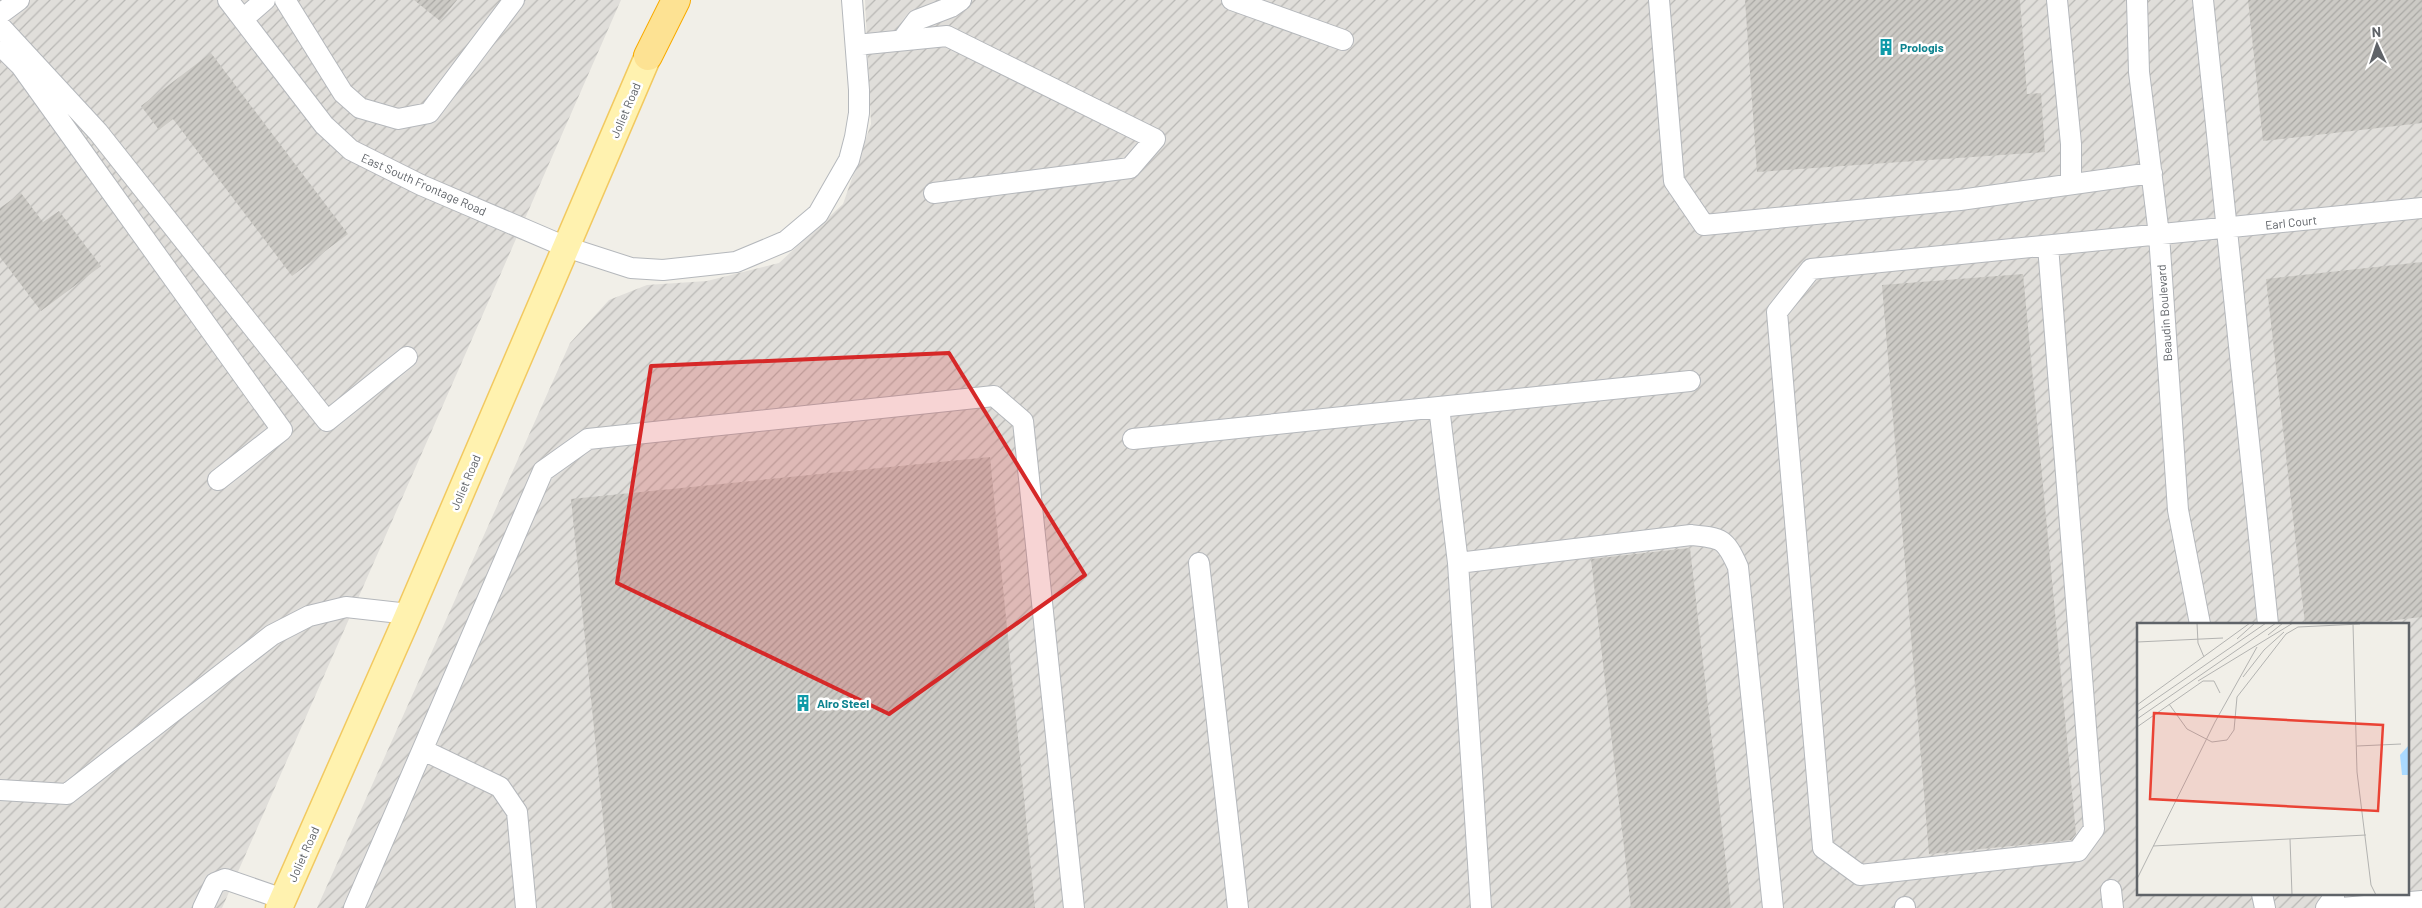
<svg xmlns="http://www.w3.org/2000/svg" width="2422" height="908" font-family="Barlow,sans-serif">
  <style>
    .industrial { fill: url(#industrial-furrows); fill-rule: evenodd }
    .building { fill: url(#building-hatch) }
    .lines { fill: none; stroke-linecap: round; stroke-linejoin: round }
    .minor-casing { stroke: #b5b8bc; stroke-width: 22 }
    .major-casing { stroke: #f2c960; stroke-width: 29 }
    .highway-casing { stroke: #f9ab00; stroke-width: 30 }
    .minor { stroke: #fff; stroke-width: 20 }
    .major { stroke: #fff2af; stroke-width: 26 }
    .highway { stroke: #fde293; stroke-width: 28 }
    .marked { fill: #d62828; fill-opacity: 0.2; stroke: #d62828; stroke-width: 4; stroke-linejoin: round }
    .labels { text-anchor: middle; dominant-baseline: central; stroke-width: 5; stroke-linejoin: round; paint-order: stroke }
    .culture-label { font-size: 12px; font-weight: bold; fill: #0d838f; stroke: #fff; text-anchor: start }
    .street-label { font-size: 12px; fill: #5f6368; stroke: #fff }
    .inset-road { fill: none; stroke: #b3b3b1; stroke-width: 1 }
    .view { fill: #ea4335; fill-opacity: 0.15; stroke: #ea4335; stroke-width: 2.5 }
    .inset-edge { fill: none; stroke: #5f6368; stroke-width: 2.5 }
  </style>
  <defs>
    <pattern id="industrial-furrows" width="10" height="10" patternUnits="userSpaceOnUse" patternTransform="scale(1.25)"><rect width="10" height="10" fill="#e0deda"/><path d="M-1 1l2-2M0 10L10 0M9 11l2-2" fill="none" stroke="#b9b8b5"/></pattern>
    <pattern id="building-hatch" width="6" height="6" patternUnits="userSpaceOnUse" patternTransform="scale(1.25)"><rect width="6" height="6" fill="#cccac5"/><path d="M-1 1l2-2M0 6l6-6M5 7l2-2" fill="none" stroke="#a9a8a4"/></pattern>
  </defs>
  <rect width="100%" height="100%" fill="#f1efe8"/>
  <path class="industrial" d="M 0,0 L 621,0 L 222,908 L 0,908 Z
    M 865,0 L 2422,0 L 2422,908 L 317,908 L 570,343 L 609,300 L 647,285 L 707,281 L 779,263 L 843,204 L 871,124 ZM 2138,624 L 2408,624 L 2408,894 L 2138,894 Z"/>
  <path class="building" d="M 414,0 L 457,0 L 440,21 Z
    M 1745,0 L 2020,0 L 2027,94 L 2041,93 L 2045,152 L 1757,172 Z
    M 2248,0 L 2422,0 L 2422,123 L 2263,141 Z
    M 211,53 L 348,234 L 292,276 L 173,119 L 159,130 L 141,106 Z
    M 21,193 L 43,222 L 59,211 L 101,266 L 41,311 L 0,257 L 0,208 Z
    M 2422,262 L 2422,617 L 2360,624 L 2305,624 L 2266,279 Z
    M 2023,274 L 2076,834 L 2071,840 L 1929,854 L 1882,285 Z
    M 990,457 L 1035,908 L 612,908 L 571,499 Z
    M 1690,548 L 1731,908 L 1631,908 L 1591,559 Z"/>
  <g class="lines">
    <g class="minor-casing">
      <path id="minor" d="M 228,0 L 324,125 L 351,150 L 421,185 L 566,247 L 631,268 L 663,270 L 736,262 L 786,241 L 818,214 L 849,160 L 855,137 L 859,113 L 859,90 L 852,0
        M 285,0 L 343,93 L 360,108 L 398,119 L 429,113 L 514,0
        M 1232,0 L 1343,40
        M 1659,0 L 1674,181 L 1704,225 L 1960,200 L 2152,173
        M 2057,0 L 2071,144 L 2071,184
        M 2137,0 L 2139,72 L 2159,235 L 2178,510 L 2200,624
        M 2203,0 L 2268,624
        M 0,14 L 19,0
        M 243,19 L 265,0
        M 0,26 L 98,132 L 327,421 L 407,357
        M 902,40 L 917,20 L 951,7 L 961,0
        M 856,45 L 947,36 L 1155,139 L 1130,168 L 934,193
        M 5,50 L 21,66 L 282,430 L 218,480
        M 2048,246 L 2094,829 L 2078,851 L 1860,875 L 1823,848 L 1777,312 L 1811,269 L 2422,208
        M 1439,407 L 1690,381
        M 1133,439 L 1439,407 L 1458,563
        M 1199,563 L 1238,908
        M 423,750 L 500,787 L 517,812 L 526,908
        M 0,790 L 67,794 L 272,635 L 309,616 L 346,607 L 409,614
        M 2111,890 L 2113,908
        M 2262,894 L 2265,908
        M 1905,907 L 1905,908
        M 203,908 L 215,883 L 225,879 L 283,899
        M 354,908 L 543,471 L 588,439 L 994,396 L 1023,421 L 1074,908
        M 1481,908 L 1458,563 L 1691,535 C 1722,538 1725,538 1738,567 L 1773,908
        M 2326,908 L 2334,897 L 2333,894
        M 2342,908 L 2422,901"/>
    </g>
    <g class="major-casing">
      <path id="major" d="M 279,908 L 404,625 L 648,56"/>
    </g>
    <g class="highway-casing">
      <path id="highway" d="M 648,56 L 676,0"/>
    </g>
    <use href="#minor" class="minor"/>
    <use href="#major" class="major"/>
    <use href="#highway" class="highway"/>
  </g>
  <path class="marked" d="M 949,353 L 1085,575 L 889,714 L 617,583 L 651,366 Z"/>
  <defs>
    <g id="building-bare" transform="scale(1.35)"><path d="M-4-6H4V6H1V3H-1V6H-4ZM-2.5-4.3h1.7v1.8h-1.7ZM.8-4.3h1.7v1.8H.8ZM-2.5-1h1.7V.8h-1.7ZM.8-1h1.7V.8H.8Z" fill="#0f9aa8" stroke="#fff" stroke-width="2.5" paint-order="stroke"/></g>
  </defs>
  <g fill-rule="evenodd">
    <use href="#building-bare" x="1886" y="47"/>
    <use href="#building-bare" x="803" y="703"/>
  </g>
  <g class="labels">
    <g class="culture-label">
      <text x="1900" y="47">Prologis</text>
      <text x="817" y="703">Alro Steel</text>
    </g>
    <g class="street-label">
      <text transform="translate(625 110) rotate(-67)">Joliet Road</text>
      <text transform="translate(424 184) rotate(24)">East South Frontage Road</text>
      <text transform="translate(2291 222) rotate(-6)">Earl Court</text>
      <text transform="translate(2164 313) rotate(-94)">Beaudin Boulevard</text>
      <text transform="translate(465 482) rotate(-67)">Joliet Road</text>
      <text transform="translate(303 854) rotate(-66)">Joliet Road</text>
    </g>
  </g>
  <g transform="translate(2137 623)">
    <rect width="272" height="272" fill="#f1efe8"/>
    <path d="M 272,122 L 272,152 L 265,152 L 263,132 Z" fill="#aadaff"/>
    <path class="inset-road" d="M 60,0 L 61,20 L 67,34M 216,1 L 220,149 L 234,262 L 239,272M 131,12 L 146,0M 100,16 L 118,0M 0,19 L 86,15M 106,54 L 127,27 L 147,9M 61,58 L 156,0M 32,81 L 50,106 L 75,119 L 90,117 L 97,107 L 100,74 L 149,11 L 161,4 L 223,1M 0,82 L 113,0M 0,89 L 129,0M 0,96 L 139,0M 78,99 L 120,24M 0,104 L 66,58 L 77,58 L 83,70M 220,123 L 264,121M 153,216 L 155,272M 16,223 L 229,212M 0,256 L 78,99"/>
    <path class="view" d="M 17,90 L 246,102 L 241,188 L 13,176 Z"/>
    <rect width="272" height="272" class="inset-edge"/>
  </g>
  <g transform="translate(2377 45) rotate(357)" stroke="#ffffff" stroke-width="4" paint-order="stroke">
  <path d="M0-4L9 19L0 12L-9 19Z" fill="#5f6368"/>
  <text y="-8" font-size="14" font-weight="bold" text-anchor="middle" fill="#5f6368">N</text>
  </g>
</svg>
